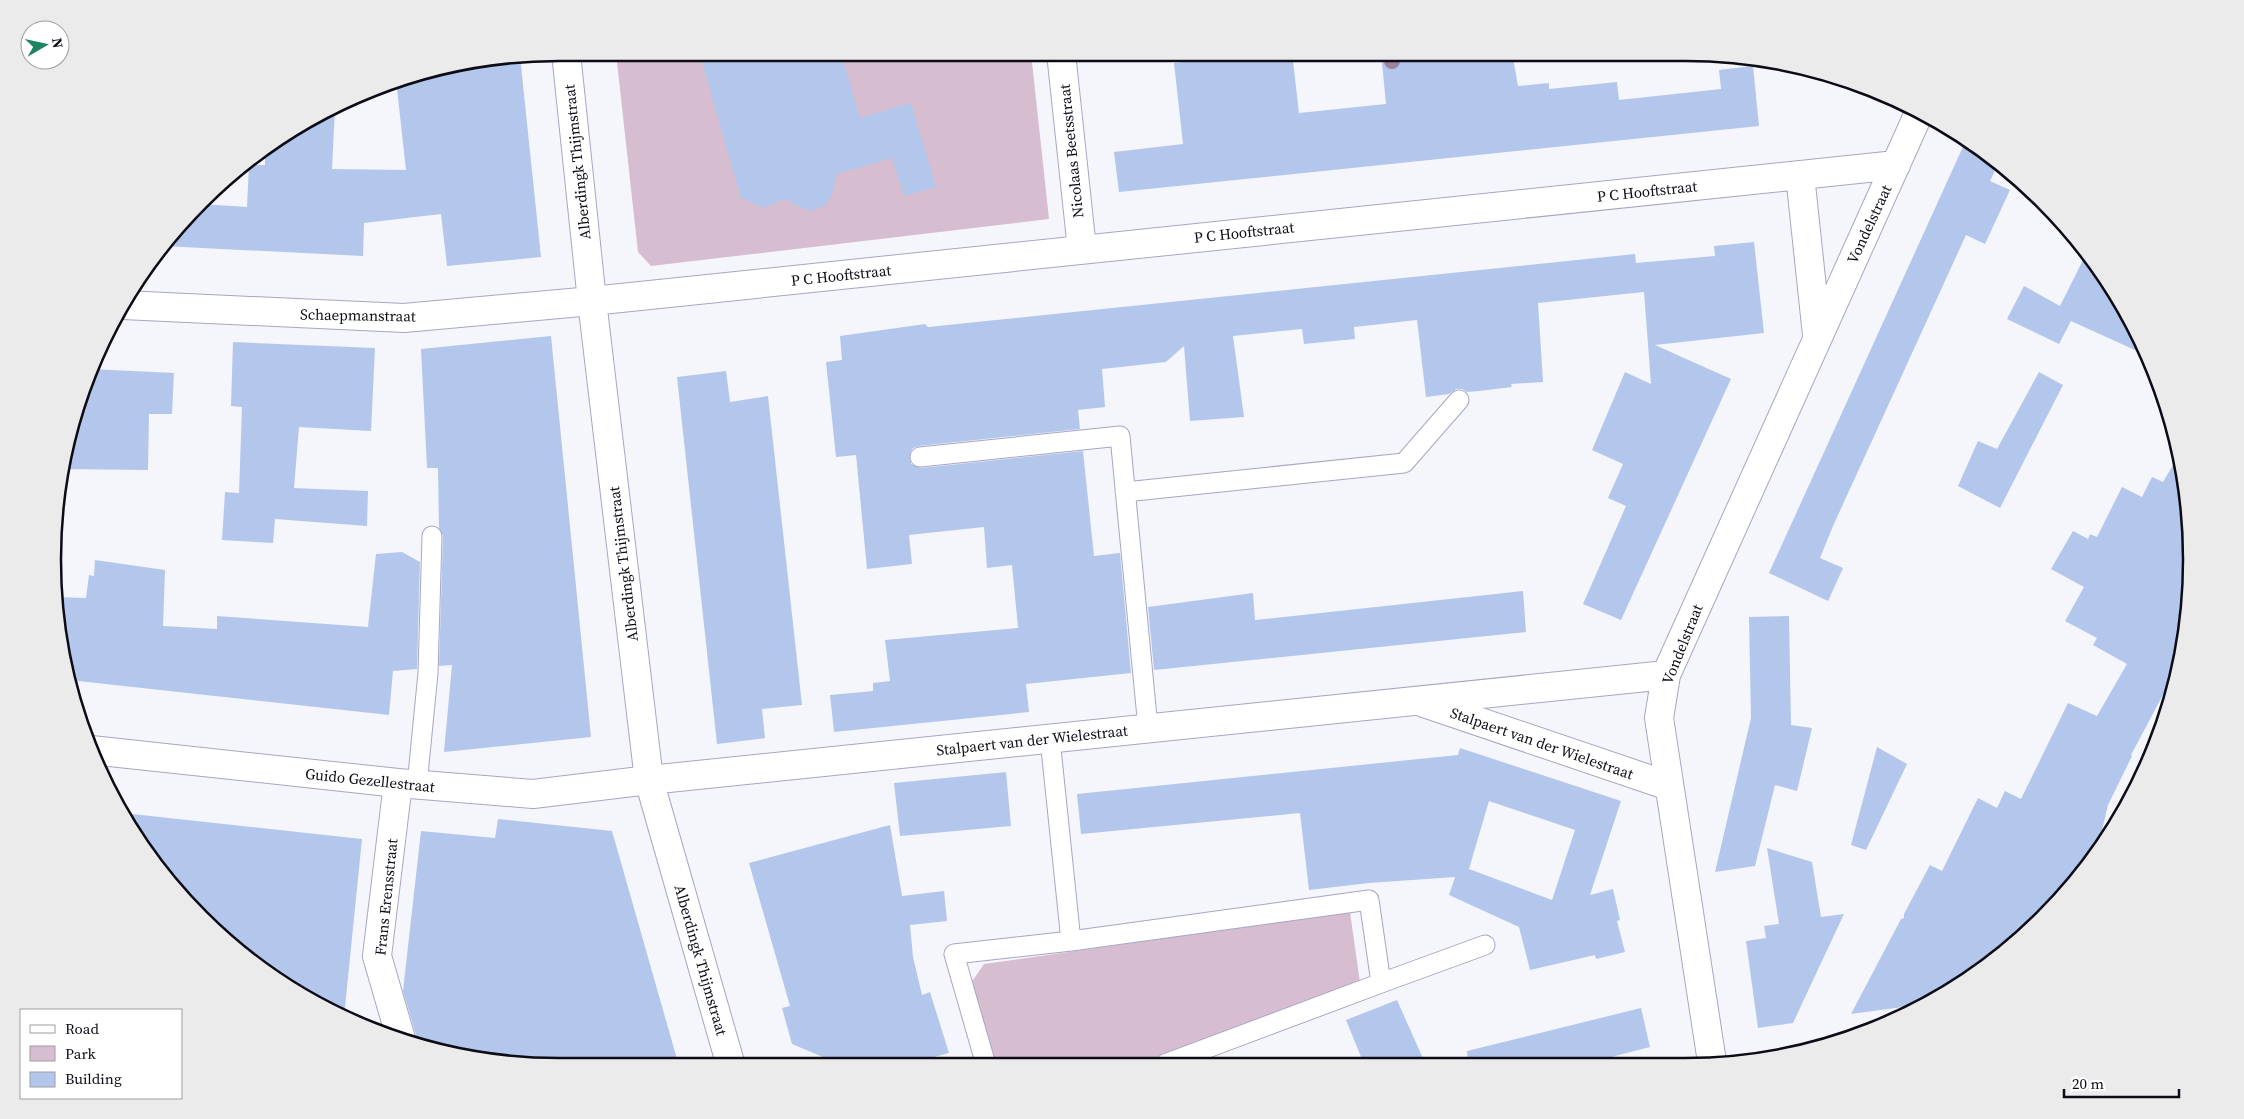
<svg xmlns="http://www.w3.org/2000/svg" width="2244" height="1119" font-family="'Source Serif 4',serif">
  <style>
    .green { fill: #d7bdd0 }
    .building { fill: #b3c7ec; fill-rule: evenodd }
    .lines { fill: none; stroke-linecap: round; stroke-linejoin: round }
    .lane-casing { stroke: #a7a6c4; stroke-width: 21 }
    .street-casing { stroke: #a7a6c4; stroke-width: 30 }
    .lane { stroke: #fff; stroke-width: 19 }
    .street { stroke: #fff; stroke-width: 28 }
    .tree { fill: #9e849c }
    .labels { text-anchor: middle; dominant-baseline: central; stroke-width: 4; stroke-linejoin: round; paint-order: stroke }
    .street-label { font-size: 15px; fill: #0c0b16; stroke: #fff }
    .rim { fill: none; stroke: #0c0b16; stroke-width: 2.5 }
  </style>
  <rect width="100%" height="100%" fill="#f5f5fc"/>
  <path class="green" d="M 616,53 L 1031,53 L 1049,219 L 651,266 L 638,252 Z
    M 1350,912 L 1360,983 L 1163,1056 L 1150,1064 L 995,1065 L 971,983 L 984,964 Z"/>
  <path class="building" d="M 699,52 L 841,52 L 860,118 L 911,103 L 936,187 L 904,196 L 892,158 L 837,174 L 832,195 L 827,203 L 815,210 L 806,210 L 785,199 L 764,208 L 741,198 Z
    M 1279,52 L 1292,52 L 1299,113 L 1386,104 L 1381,52 L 1512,52 L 1518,86 L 1549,83 L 1549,89 L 1617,82 L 1619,100 L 1721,89 L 1719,70 L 1753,66 L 1759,126 L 1119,192 L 1114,152 L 1183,144 L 1174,63 Z
    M 520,56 L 541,257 L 447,266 L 441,214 L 364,223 L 363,256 L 162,246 L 179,225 L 201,204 L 247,207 L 249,165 L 265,165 L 265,148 L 306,120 L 335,107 L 332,169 L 406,170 L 396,80 L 461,62 Z
    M 1967,138 L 1998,164 L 1990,181 L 2010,190 L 1985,244 L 1966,235 L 1833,526 L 1820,558 L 1843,568 L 1828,601 L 1769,573 Z
    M 1754,242 L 1764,333 L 1655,345 L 1731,379 L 1621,620 L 1583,604 L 1626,506 L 1608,498 L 1623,464 L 1592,450 L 1625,372 L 1651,384 L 1644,292 L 1538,303 L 1543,382 L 1511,384 L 1512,387 L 1479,391 L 1467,392 L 1462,389 L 1456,389 L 1449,394 L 1426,397 L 1417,320 L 1354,327 L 1355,339 L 1304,344 L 1302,329 L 1233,336 L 1244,417 L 1190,421 L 1184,346 L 1166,362 L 1102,369 L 1105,407 L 1078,410 L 1080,429 L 919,446 L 913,448 L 910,453 L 911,464 L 921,468 L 1083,451 L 1094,556 L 1120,553 L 1131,673 L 1026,684 L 1029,712 L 834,732 L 830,695 L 873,691 L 873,683 L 890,681 L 885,640 L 1018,628 L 1012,565 L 987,568 L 984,527 L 909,535 L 912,564 L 867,569 L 856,455 L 836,457 L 826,362 L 842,360 L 840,336 L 925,324 L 928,327 L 1635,254 L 1636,263 L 1715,256 L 1714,246 Z
    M 2086,254 L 2106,278 L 2148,356 L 2071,321 L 2059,344 L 2007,319 L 2024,286 L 2060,306 Z
    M 551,336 L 591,737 L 444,752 L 452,665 L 439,666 L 443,536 L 439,528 L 438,468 L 427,468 L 421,349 Z
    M 233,342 L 375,348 L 371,431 L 299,427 L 294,488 L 368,491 L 367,526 L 275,519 L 273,543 L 222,540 L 225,492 L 239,493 L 242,407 L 231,406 Z
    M 90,369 L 174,373 L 172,414 L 149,414 L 148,470 L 61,469 Z
    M 726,371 L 730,402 L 768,396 L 802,705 L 762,709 L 765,738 L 717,744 L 677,377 Z
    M 2039,372 L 2063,385 L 2000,508 L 1958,486 L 1978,441 L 1997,449 Z
    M 2180,453 L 2191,559 L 2182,659 L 2131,755 L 2132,756 L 2108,805 L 2102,830 L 2081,874 L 1993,962 L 1918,1005 L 1851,1014 L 1901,919 L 1904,918 L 1904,914 L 1930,865 L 1942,871 L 1978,798 L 1997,808 L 2005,791 L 2021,799 L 2068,703 L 2097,716 L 2127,664 L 2093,645 L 2097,638 L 2065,621 L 2084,587 L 2051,569 L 2073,531 L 2088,539 L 2090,534 L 2097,537 L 2122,487 L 2142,497 L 2152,477 L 2163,482 Z
    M 402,552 L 420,562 L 417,669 L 393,671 L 389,715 L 69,680 L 57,626 L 55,597 L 86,598 L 89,575 L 94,576 L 95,560 L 165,570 L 163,626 L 217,629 L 217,616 L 368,627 L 376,554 Z
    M 1523,591 L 1526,632 L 1154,670 L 1148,607 L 1253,593 L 1255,620 Z
    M 1789,616 L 1791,725 L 1812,728 L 1797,791 L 1775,785 L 1755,866 L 1715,872 L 1751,718 L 1749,617 Z
    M 1877,747 L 1907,764 L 1866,850 L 1851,845 Z
    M 1460,748 L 1621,801 L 1590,895 L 1613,889 L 1620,920 L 1617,921 L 1625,952 L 1596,959 L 1595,955 L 1530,970 L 1519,927 L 1449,895 L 1455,877 L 1369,883 L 1309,890 L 1300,813 L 1081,834 L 1077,794 L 1458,755 ZM 1489,801 L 1575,830 L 1552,900 L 1469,869 Z
    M 1006,772 L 1011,826 L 900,836 L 894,783 Z
    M 123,813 L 362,839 L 344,1017 L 278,981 L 201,918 L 157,868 Z
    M 498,819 L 612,831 L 679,1066 L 559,1066 L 460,1057 L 416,1043 L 416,1035 L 403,991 L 421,831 L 495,838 Z
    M 890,825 L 902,896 L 944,891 L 947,921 L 910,925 L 913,957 L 922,995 L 930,992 L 949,1053 L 904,1065 L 842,1065 L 792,1044 L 782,1008 L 790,1006 L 749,863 Z
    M 1767,848 L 1812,862 L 1821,917 L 1844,914 L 1793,1023 L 1758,1028 L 1746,941 L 1766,938 L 1764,926 L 1779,924 Z
    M 1397,1000 L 1425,1063 L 1364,1064 L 1346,1020 Z
    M 1641,1008 L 1650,1047 L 1588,1063 L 1468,1063 L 1467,1051 Z"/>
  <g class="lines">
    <g class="lane-casing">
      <path id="lane" d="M 920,457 L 1120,436 L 1148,728
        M 1125,492 L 1404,463 L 1459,400
        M 1050,739 L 1071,941
        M 417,785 L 428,673 L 432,536
        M 1381,983 L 1485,945
        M 986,1065 L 954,954 L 1071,941 L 1369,900 L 1381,983 L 1165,1064"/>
    </g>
    <g class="street-casing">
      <path id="street" d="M 566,53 L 592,301 L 649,780 L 731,1066
        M 1061,53 L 1082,249
        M 1800,175 L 1817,335
        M 123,305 L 404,318 L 592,301 L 1896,165
        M 1424,703 L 1669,786
        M 91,750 L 398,783 L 533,794 L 649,780 L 1666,675
        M 398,783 L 377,956 L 401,1039
        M 1712,1062 L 1659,718 L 1666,675 L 1919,113"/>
    </g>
    <use href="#lane" class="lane"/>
    <use href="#street" class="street"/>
  </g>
  <circle class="tree" cx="1392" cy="61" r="8"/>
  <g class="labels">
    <g class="street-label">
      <text transform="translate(1071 151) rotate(-96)">Nicolaas Beetsstraat</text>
      <text transform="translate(577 162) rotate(-96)">Alberdingk Thijmstraat</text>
      <text transform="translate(1647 191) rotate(-6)">P C Hooftstraat</text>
      <text transform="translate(1869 224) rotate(-65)">Vondelstraat</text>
      <text transform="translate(1244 232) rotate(-6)">P C Hooftstraat</text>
      <text transform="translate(841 275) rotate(-6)">P C Hooftstraat</text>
      <text transform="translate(358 315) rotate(1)">Schaepmanstraat</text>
      <text transform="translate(623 564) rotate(-97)">Alberdingk Thijmstraat</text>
      <text transform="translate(1682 644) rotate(-68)">Vondelstraat</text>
      <text transform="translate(1032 740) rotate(-6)">Stalpaert van der Wielestraat</text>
      <text transform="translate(1542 743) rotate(19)">Stalpaert van der Wielestraat</text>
      <text transform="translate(370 780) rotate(6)">Guido Gezellestraat</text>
      <text transform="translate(386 897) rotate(-84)">Frans Erensstraat</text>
      <text transform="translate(701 960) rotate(74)">Alberdingk Thijmstraat</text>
    </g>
  </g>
  <path d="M0 0H2244V1119H0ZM559 61H1685A498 498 0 0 1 2183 559V560A498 498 0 0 1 1685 1058H559A498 498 0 0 1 61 560V559A498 498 0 0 1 559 61Z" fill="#ecebec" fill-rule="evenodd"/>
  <path class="rim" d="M559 61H1685A498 498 0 0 1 2183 559V560A498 498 0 0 1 1685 1058H559A498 498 0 0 1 61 560V559A498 498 0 0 1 559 61Z"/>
  <rect x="20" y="1009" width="162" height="90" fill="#ffffff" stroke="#9e9da2"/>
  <rect x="30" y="1025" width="25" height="8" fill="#ffffff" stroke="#9e9da2"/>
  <text x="65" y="1034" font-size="15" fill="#0c0b16">Road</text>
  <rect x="30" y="1046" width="25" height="15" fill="#d7bdd0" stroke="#9e9da2"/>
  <text x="65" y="1059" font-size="15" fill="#0c0b16">Park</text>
  <rect x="30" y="1072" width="25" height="15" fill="#b3c7ec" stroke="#9e9da2"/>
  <text x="65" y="1084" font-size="15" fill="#0c0b16">Building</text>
  <g transform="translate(45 45) rotate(81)"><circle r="24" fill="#ffffff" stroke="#9e9da2"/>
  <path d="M0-4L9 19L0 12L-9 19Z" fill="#1c845f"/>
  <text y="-8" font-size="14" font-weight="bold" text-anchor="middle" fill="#0c0b16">N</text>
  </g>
  <path d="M2064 1089v8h115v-8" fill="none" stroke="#0c0b16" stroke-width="2.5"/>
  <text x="2072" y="1089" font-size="15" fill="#0c0b16" stroke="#ffffff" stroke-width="4" paint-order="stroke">20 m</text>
</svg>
